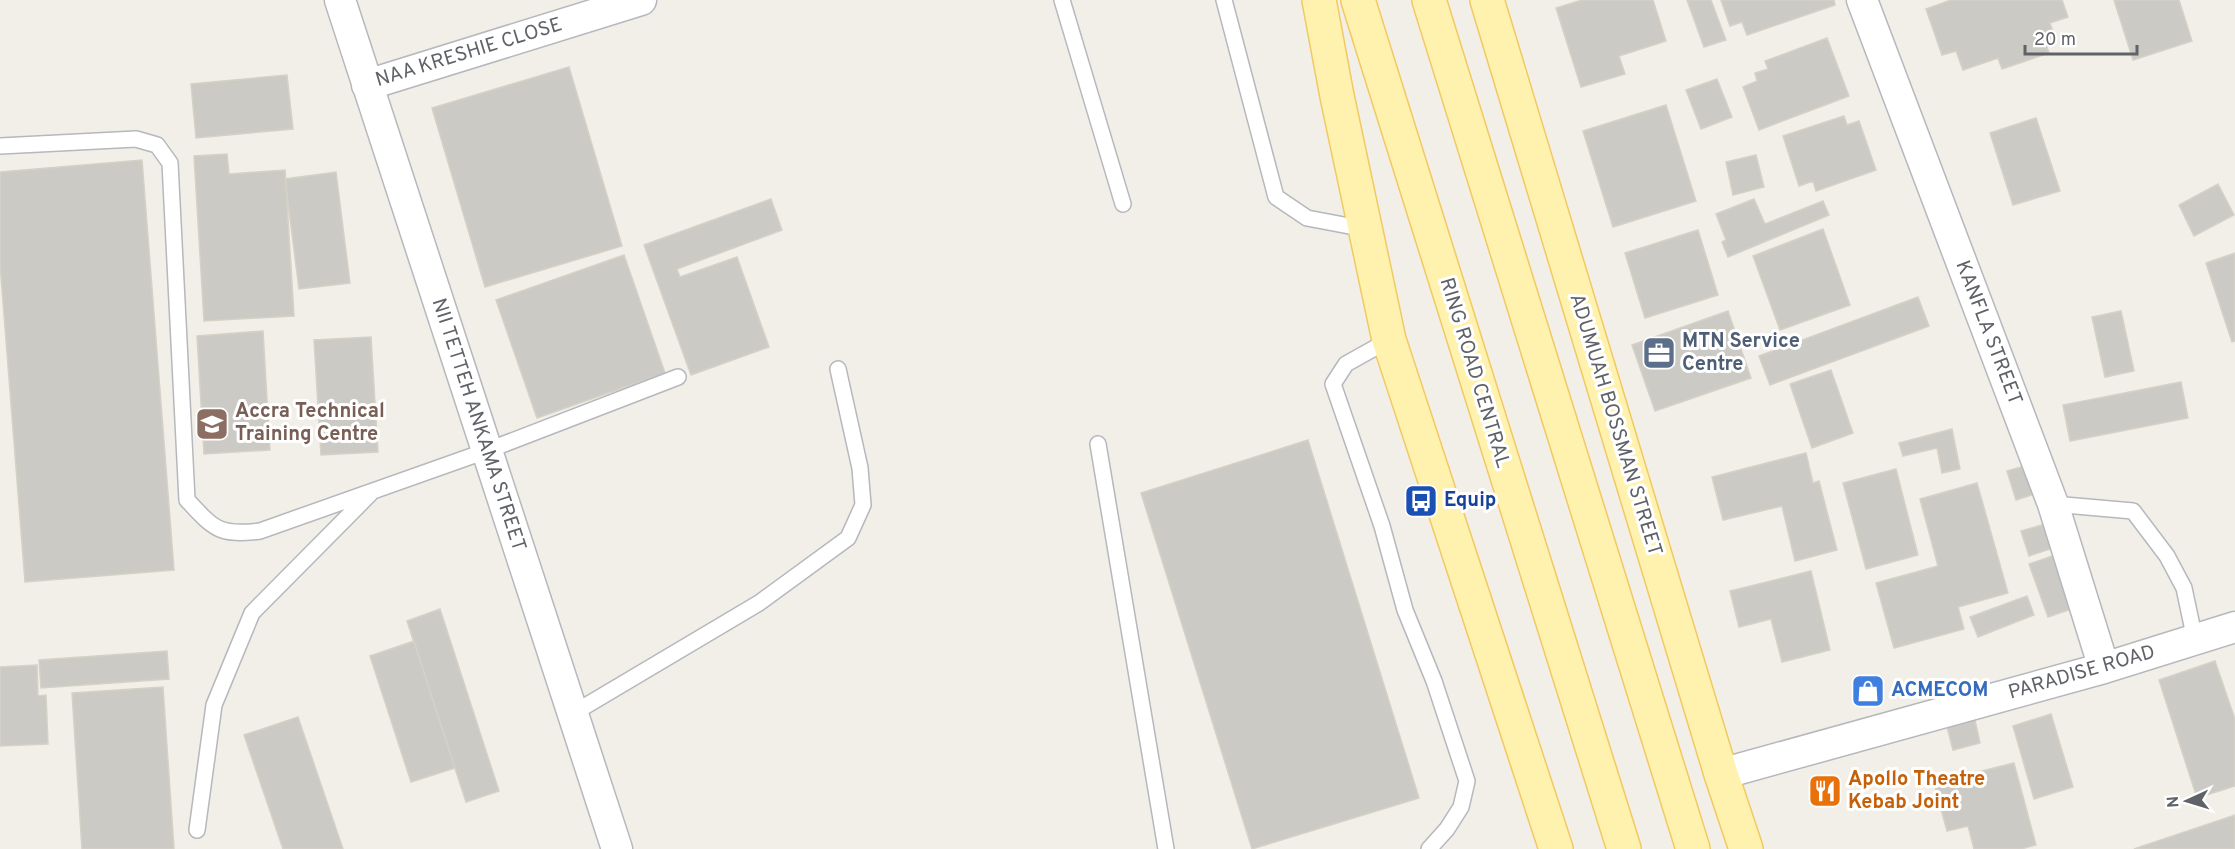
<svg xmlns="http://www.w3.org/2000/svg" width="2235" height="849" font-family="Overpass,sans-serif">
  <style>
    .building { fill: #cccac5; stroke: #d6d1c6; stroke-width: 1.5 }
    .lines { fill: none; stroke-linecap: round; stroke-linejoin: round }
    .service-casing { stroke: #b5b8bc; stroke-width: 18 }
    .minor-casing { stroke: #b5b8bc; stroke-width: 33 }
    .primary-casing { stroke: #f2c960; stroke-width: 36 }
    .service { stroke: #fff; stroke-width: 15 }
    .minor { stroke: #fff; stroke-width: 30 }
    .primary { stroke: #fff2af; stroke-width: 33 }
    .labels { text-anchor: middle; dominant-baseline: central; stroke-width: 6; stroke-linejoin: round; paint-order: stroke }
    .street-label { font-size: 20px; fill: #5f6368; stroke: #fff }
    .service-label { font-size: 20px; font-weight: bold; fill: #4e5e75; stroke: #fff; text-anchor: start }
    .education-label { font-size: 20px; font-weight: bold; fill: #785e54; stroke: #fff; text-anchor: start }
    .transit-label { font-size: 20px; font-weight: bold; fill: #164399; stroke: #fff; text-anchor: start }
    .shop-label { font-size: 20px; font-weight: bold; fill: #366cbe; stroke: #fff; text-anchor: start }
    .food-label { font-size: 20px; font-weight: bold; fill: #c56008; stroke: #fff; text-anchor: start }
  </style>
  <rect width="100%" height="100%" fill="#f1efe8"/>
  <path class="building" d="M 1582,0 L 1653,0 L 1666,41 L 1619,56 L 1625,74 L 1581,87 L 1556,8 Z
    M 1687,0 L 1711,0 L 1726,40 L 1704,47 Z
    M 1721,0 L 1834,0 L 1835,5 L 1747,35 L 1742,22 L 1730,26 Z
    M 1951,0 L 2062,0 L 2068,17 L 2050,23 L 2055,37 L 2045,41 L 2049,53 L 2002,69 L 1998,58 L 1963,70 L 1956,51 L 1942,55 L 1926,9 Z
    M 2114,0 L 2179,0 L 2192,41 L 2133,60 Z
    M 1827,38 L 1849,96 L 1759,130 L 1743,87 L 1757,81 L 1755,73 L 1768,69 L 1765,61 Z
    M 569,67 L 622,246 L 485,287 L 432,108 Z
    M 287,75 L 293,129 L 196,138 L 191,84 Z
    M 1717,79 L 1732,117 L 1701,129 L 1686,90 Z
    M 1666,105 L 1696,201 L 1613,227 L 1583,131 Z
    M 1844,116 L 1847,125 L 1859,121 L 1876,170 L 1816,191 L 1813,181 L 1799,186 L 1783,136 Z
    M 2036,118 L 2060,191 L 2013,205 L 1990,133 Z
    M 227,154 L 229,174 L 285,170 L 294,316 L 204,321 L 194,156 Z
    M 1756,155 L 1764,187 L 1733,195 L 1726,162 Z
    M 142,160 L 174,570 L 25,582 L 0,264 L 0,172 Z
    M 336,172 L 350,283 L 299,289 L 285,179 Z
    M 2218,184 L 2234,215 L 2194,236 L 2179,205 Z
    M 771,199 L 782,230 L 677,269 L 680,277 L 737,257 L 769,347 L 691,375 L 644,245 Z
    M 1754,199 L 1765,224 L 1823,201 L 1829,215 L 1728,257 L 1722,242 L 1726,240 L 1716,214 Z
    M 1823,229 L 1850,305 L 1780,330 L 1753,256 Z
    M 1698,230 L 1718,295 L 1645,318 L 1625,253 Z
    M 2235,253 L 2235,341 L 2232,342 L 2206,263 Z
    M 624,255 L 665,373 L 537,418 L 496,300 Z
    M 1918,297 L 1929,326 L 1770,385 L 1759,356 Z
    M 1728,311 L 1751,378 L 1655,411 L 1632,345 Z
    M 2121,311 L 2134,371 L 2105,377 L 2092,317 Z
    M 263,331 L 270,450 L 204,454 L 197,336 Z
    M 371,337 L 378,452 L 321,455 L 314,340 Z
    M 1831,370 L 1853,433 L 1812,448 L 1790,384 Z
    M 2181,382 L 2188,418 L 2070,441 L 2063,405 Z
    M 1952,429 L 1960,469 L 1942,473 L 1937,448 L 1903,456 L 1899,443 Z
    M 1308,440 L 1419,798 L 1252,849 L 1141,493 Z
    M 1806,453 L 1813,483 L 1819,481 L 1837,550 L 1795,561 L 1782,506 L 1723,520 L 1712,477 Z
    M 2032,464 L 2041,492 L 2016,500 L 2007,471 Z
    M 1896,469 L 1918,555 L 1866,569 L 1843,483 Z
    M 1977,483 L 2008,593 L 1958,607 L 1964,629 L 1894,648 L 1876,583 L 1938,566 L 1920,499 Z
    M 2049,523 L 2056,547 L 2029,556 L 2021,531 Z
    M 2061,553 L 2080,606 L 2048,617 L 2029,564 Z
    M 1811,571 L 1830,650 L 1782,662 L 1771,619 L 1739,627 L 1730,591 Z
    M 2027,596 L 2034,615 L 1978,637 L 1970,617 Z
    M 440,609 L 499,791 L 466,802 L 407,621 Z
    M 414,641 L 455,768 L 411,782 L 370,656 Z
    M 167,651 L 169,679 L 41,688 L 39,660 Z
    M 2215,661 L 2235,719 L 2235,786 L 2197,798 L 2159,680 Z
    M 37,665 L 38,696 L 46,695 L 48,744 L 0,746 L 0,667 Z
    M 163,687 L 174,849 L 82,849 L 72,693 Z
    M 2051,714 L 2073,787 L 2034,799 L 2013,726 Z
    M 1974,716 L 1980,743 L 1953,750 L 1946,723 Z
    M 298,717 L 343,849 L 283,849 L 244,735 Z
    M 2014,763 L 2036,845 L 2021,849 L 1974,849 L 1968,826 L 1947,831 L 1934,783 Z
    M 2235,815 L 2235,849 L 2134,849 Z"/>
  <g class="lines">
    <g class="service-casing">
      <path id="service" d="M 1062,0 L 1123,204
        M 1224,0 L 1276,197 L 1307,218 L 1365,229
        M 0,146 L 136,139 L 157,145 L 170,163 L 187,500 C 214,529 219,536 260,531 L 486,451 L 678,377
        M 1389,340 L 1346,364 L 1333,384 L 1382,526 L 1405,610 L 1434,681 L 1467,781 L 1461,807 L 1447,829 L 1429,849
        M 1098,444 L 1166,849
        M 2053,504 L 2133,511 L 2167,556 L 2184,588 L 2195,640
        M 572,714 L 759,603 L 848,538 L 863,505 L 860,468 L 838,369
        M 197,830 L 214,705 L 252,613 L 370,494"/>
    </g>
    <g class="minor-casing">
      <path id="minor" d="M 340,0 L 617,849
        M 1862,0 L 2053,504 L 2104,668
        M 367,85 L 641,0
        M 1721,774 L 2104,668 L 2235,627"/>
    </g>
    <g class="primary-casing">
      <path id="primary" d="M 1319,0 L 1337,96 L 1389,340 L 1556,849
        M 1358,0 L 1624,849
        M 1429,0 L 1693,849
        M 1487,0 L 1721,774 L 1746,849"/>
    </g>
    <use href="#service" class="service"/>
    <use href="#minor" class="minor"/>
    <use href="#primary" class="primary"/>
  </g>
  <defs>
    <g id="office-square" transform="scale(1.725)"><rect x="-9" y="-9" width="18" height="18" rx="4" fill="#5c6f8a" stroke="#fff"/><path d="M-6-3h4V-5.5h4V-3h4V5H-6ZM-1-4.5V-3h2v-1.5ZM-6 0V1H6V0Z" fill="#fff"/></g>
    <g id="school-square" transform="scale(1.725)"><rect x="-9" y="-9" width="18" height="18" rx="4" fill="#8d6e63" stroke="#fff"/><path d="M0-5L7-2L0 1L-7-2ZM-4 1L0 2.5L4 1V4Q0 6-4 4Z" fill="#fff"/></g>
    <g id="bus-square" transform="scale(1.725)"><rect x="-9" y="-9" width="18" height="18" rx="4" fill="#1a4fb4" stroke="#fff"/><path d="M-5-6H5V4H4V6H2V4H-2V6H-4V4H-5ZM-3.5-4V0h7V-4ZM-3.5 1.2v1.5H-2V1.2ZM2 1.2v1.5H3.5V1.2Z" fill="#fff"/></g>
    <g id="shop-square" transform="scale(1.725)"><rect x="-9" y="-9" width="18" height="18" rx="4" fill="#3f7fe0" stroke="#fff"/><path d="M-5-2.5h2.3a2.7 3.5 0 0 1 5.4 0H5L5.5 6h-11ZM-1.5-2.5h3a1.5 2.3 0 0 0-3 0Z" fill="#fff"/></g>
    <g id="restaurant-square" transform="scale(1.725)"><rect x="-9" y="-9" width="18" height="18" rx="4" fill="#e8710a" stroke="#fff"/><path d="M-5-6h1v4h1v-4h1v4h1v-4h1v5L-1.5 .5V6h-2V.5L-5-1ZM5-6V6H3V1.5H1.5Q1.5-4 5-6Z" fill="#fff"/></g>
  </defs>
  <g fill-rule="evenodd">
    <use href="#office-square" x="1659" y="353"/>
    <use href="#school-square" x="212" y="424"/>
    <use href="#bus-square" x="1421" y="501"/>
    <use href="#shop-square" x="1868" y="691"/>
    <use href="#restaurant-square" x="1825" y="791"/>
  </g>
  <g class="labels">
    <g class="street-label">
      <text transform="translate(469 53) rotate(-17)">NAA KRESHIE CLOSE</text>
      <text transform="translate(1988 333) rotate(69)">KANFLA STREET</text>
      <text transform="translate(1474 373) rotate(73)">RING ROAD CENTRAL</text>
      <text transform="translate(478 425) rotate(72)">NII TETTEH ANKAMA STREET</text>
      <text transform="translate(1615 425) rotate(73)">ADUMUAH BOSSMAN STREET</text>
      <text transform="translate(2082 673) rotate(-16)">PARADISE ROAD</text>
    </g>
    <g class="service-label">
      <text x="1682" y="342">MTN Service<tspan x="1682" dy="23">Centre</tspan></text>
    </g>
    <g class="education-label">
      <text x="235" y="412">Accra Technical<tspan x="235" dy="23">Training Centre</tspan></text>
    </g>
    <g class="transit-label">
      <text x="1444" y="501">Equip</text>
    </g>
    <g class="shop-label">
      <text x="1891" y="691">ACMECOM</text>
    </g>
    <g class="food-label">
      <text x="1848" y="780">Apollo Theatre<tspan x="1848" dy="23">Kebab Joint</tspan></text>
    </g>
  </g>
  <g transform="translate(2187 801) rotate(266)" stroke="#ffffff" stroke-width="4.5" paint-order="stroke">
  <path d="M0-4.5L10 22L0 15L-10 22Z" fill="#5f6368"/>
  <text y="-9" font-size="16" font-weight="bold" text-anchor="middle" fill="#5f6368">N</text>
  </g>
  <path d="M2025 45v9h112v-9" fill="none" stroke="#5f6368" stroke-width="3"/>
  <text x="2034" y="45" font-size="18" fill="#5f6368" stroke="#ffffff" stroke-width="4.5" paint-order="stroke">20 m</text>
</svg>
